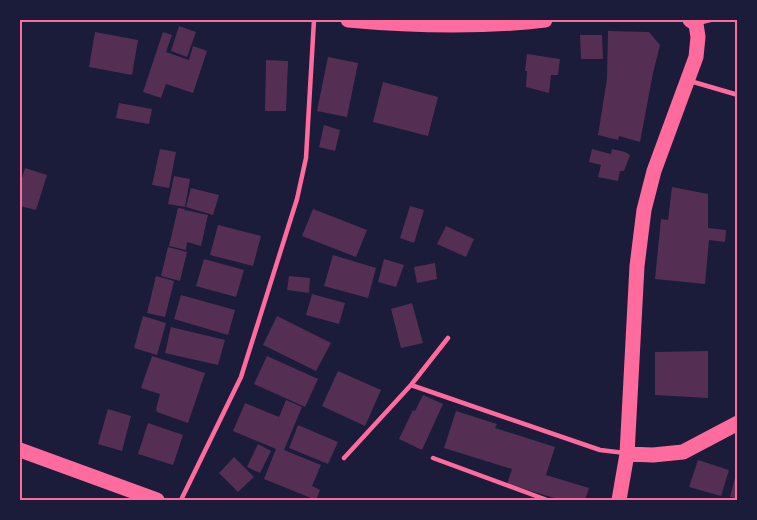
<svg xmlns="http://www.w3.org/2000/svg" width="757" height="520" font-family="'PT Serif',serif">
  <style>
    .building { fill: #542f53 }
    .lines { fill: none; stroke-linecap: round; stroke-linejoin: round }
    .service { stroke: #ff6b9d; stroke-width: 4.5 }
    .primary { stroke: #ff6b9d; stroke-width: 15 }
    .neatline { fill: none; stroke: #ff6b9d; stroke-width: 2 }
  </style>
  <rect width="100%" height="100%" fill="#1b1b3a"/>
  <path class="building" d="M 179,26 L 196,32 L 187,57 L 171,51 Z
    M 608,31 L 649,32 L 660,45 L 653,73 L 640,142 L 619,136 L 618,140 L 598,135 L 607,79 Z
    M 95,32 L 138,40 L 132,75 L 89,67 Z
    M 163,32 L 172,35 L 166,52 L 189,60 L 193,46 L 207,51 L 193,93 L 166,84 L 161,98 L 143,92 Z
    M 580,35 L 602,35 L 603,59 L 581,59 Z
    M 527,54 L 560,59 L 558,75 L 551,75 L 549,93 L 526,87 L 527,71 L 525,71 Z
    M 328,57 L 358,63 L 347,117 L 317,111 Z
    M 266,60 L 288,61 L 286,111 L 265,111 Z
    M 383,82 L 438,97 L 428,136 L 373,122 Z
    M 119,103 L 152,109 L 149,124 L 116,118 Z
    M 324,125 L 340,130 L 335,151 L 319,147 Z
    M 160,149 L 176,152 L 169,188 L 152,185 Z
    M 592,149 L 611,154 L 612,149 L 625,152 L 630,155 L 624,171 L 620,171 L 618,181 L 598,177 L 601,165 L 589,162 Z
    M 25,168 L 47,175 L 36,210 L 20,206 L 20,185 Z
    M 174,176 L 190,179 L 185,207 L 168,204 Z
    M 672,187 L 708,194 L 708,228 L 726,230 L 725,242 L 709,240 L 705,284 L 655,279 L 661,219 L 668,220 Z
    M 191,188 L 219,195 L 213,215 L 186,207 Z
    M 410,206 L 424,210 L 414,243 L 400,238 Z
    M 178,208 L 185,209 L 184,213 L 185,210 L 208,215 L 201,246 L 187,242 L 186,250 L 169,246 Z
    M 313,209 L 367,230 L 356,257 L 302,236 Z
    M 218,225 L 261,236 L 253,266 L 210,255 Z
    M 446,226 L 474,239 L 466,257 L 437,244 Z
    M 168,247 L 187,252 L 180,281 L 161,276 Z
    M 333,255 L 376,268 L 368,298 L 324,286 Z
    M 204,259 L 244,270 L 236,297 L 196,286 Z
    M 384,259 L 404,265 L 396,287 L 378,282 Z
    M 435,263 L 437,279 L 417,283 L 414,267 Z
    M 156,276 L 174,281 L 165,317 L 147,313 Z
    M 289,276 L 310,278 L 309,293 L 287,290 Z
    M 312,294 L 345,303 L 339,324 L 306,315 Z
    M 181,295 L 235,310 L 228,335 L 174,319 Z
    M 412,303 L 423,343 L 401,348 L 391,309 Z
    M 143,316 L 166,323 L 157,355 L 134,348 Z
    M 277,316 L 331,343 L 316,371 L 263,345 Z
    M 171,327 L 225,340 L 218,365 L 165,353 Z
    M 708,351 L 708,398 L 655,395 L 655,352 Z
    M 152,356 L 205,373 L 188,423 L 157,412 L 156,409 L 160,394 L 141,388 Z
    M 267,356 L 318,379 L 305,407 L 254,384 Z
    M 338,371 L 381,390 L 365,426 L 322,406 Z
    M 423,395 L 443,404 L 422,450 L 399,439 L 413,410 L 415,411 Z
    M 286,400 L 302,407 L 284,450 L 321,465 L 312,486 L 320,490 L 316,500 L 264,479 L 276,449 L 233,431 L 245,403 L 279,417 Z
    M 108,409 L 131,416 L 122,451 L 98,444 Z
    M 456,411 L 497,424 L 495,428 L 555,447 L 546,475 L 589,488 L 585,500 L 561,500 L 507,484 L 512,469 L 444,448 Z
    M 148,423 L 183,435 L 173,465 L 138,454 Z
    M 298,425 L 338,442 L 328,464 L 289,448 Z
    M 258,444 L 271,451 L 260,473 L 247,467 Z
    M 234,457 L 254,477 L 238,492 L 219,473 Z
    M 698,460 L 729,470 L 721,496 L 689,487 Z
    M 737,470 L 738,470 L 738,499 L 730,497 Z"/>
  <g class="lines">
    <path class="service" d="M 698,23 L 710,20
      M 690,81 L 738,95
      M 411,385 L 600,450 L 625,453
      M 344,458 L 411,385 L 448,338
      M 433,458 L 547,500
      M 181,500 L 241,377 L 297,199 L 306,158 L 314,20"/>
    <path class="primary" d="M 348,20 C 414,26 479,28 545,20
      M 20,450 L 157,500
      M 627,454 L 653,455 L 683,452 L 738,423
      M 619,500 L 627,454 L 637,266 L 644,210 L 654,171 L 696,57 L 698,37 L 696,24 L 690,20"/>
  </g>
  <rect width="757" height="520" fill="none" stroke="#1b1b3a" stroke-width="42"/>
  <rect x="21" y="21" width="715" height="478" class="neatline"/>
</svg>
